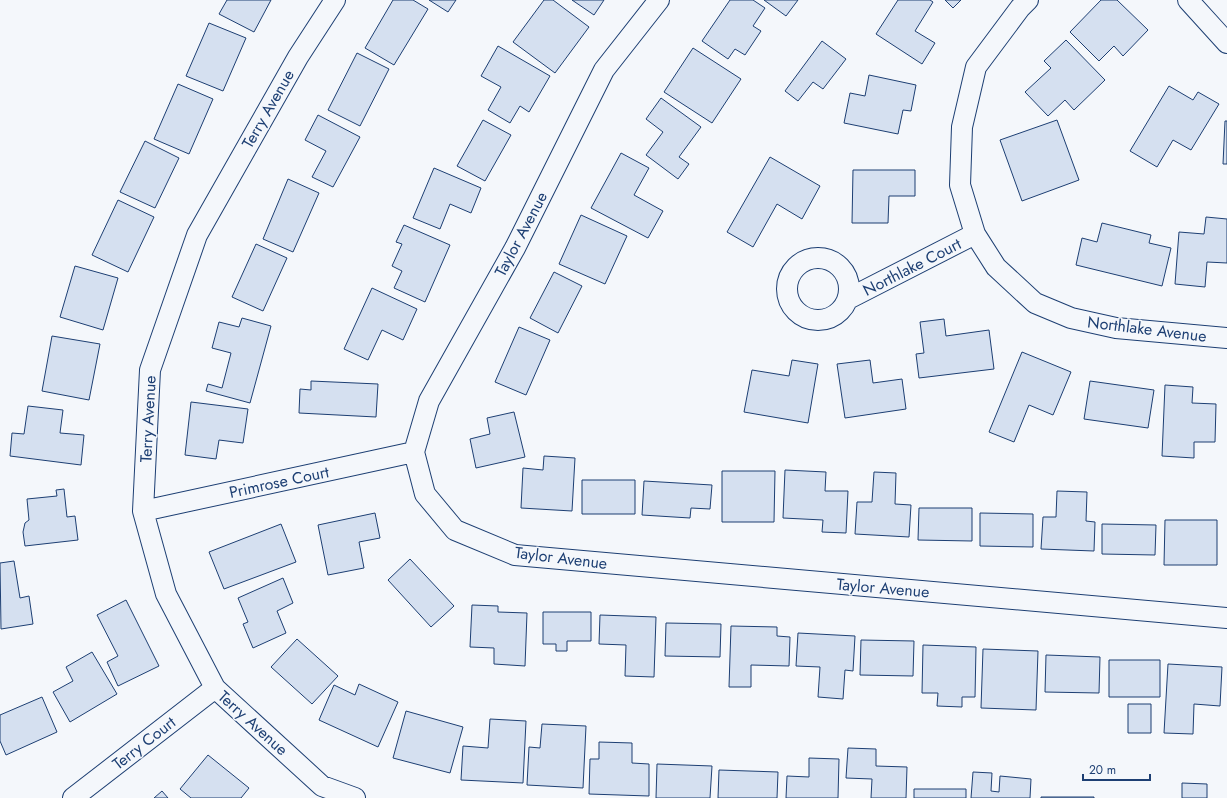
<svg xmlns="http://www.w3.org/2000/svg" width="1227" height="798" font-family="Jost,sans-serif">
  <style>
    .building { fill: #d5e0f0; stroke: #1d3f73 }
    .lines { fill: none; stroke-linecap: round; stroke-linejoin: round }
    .street-casing { stroke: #1d3f73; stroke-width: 22 }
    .street { stroke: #f4f7fb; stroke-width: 20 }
    .labels { text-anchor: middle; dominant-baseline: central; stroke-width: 3; stroke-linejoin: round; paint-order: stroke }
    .street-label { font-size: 16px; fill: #1d3f73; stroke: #f4f7fb }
  </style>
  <rect width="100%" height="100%" fill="#f4f7fb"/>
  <path class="building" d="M 227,0 L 271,0 L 254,32 L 219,14 Z
    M 393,0 L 413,0 L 428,9 L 394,65 L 365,48 Z
    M 429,0 L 456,0 L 448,12 Z
    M 544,0 L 553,0 L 589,27 L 555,73 L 513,42 Z
    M 572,0 L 604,0 L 594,15 Z
    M 730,0 L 753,0 L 765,8 L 753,26 L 761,31 L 745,55 L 735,49 L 728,59 L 702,41 Z
    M 764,0 L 798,0 L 786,16 Z
    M 898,0 L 930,0 L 933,2 L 915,31 L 935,43 L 922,64 L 876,34 Z
    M 945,0 L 961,0 L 953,8 Z
    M 1101,0 L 1117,0 L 1148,30 L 1123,56 L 1114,46 L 1099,61 L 1070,32 Z
    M 209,23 L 246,38 L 223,91 L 186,76 Z
    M 1066,40 L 1105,80 L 1074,110 L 1065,100 L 1048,116 L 1025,92 L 1051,68 L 1044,61 Z
    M 822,41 L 846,59 L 823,89 L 813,82 L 798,101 L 785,91 Z
    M 498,46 L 550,76 L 529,112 L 520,106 L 510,123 L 488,110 L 501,87 L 481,76 Z
    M 693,48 L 741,79 L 712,123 L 664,92 Z
    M 357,53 L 389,69 L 360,126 L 328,110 Z
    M 869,75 L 916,85 L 911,111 L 903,110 L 898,134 L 844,123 L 850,93 L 865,96 Z
    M 178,84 L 213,99 L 189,154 L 154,139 Z
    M 1169,86 L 1193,100 L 1198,92 L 1219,104 L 1191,150 L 1173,140 L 1157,167 L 1130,151 Z
    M 661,98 L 701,127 L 679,157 L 689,164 L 678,179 L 646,155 L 663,132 L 646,119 Z
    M 318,115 L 360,137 L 333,187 L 312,177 L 326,151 L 305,140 Z
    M 483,120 L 511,135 L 485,181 L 457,166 Z
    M 1057,120 L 1079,180 L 1022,201 L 1000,140 Z
    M 1225,121 L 1227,121 L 1227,164 L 1223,164 Z
    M 145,141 L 179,158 L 155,208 L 120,192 Z
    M 621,153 L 649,168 L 634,195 L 663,211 L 648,238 L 591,208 Z
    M 770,157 L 820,186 L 802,219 L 777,204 L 753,247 L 727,232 Z
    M 434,168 L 481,188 L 471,213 L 450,204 L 440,229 L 413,218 Z
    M 853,170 L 915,170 L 915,196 L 889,196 L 888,223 L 852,223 Z
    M 288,179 L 319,193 L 293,252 L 263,239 Z
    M 118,200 L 154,217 L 128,272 L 92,255 Z
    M 581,215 L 627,236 L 605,284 L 559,264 Z
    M 1206,217 L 1227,219 L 1227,263 L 1207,262 L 1205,287 L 1175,284 L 1179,232 L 1204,234 Z
    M 1102,223 L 1151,235 L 1149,243 L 1171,248 L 1162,286 L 1076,265 L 1082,238 L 1097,242 Z
    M 404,225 L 450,245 L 425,302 L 394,288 L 402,271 L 392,266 L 402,244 L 396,242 Z
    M 256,244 L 287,258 L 263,311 L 232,297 Z
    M 75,266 L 118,278 L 103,330 L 60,317 Z
    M 554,272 L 582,286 L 558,333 L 530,318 Z
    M 372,288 L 417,309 L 403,340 L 382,330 L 368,360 L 344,349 Z
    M 242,318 L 271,326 L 250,403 L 206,391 L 208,384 L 222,388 L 231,353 L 212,348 L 219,322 L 239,327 Z
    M 944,319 L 946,336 L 989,330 L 994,369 L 919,378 L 916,354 L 924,353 L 920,322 Z
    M 519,327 L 550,340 L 526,395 L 495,382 Z
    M 52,336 L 100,344 L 89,400 L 42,391 Z
    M 1022,352 L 1071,372 L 1053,415 L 1029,405 L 1014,442 L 989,432 Z
    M 792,360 L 818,364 L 808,423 L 744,412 L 752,370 L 789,376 Z
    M 870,360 L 873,383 L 902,379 L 906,409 L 845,418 L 837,364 Z
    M 311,381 L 378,384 L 376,417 L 299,413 L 300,389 L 311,390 Z
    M 1090,381 L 1154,390 L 1148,428 L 1084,419 Z
    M 1165,385 L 1193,387 L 1192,403 L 1216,404 L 1215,442 L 1194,442 L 1194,458 L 1162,456 Z
    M 191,402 L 248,409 L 243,443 L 219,440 L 216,459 L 185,455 Z
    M 28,406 L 63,410 L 60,433 L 84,435 L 81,465 L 10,456 L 12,433 L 24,434 Z
    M 514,412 L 525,457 L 476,468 L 470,439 L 490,434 L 487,418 Z
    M 544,456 L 575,458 L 572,511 L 521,508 L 523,468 L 543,470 Z
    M 785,470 L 826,472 L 825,491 L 848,491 L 846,533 L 822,532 L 823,520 L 783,518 Z
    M 722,471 L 775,471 L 774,522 L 722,522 Z
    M 874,472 L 896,473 L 895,504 L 911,505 L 909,537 L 855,534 L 857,502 L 872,502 Z
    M 582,480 L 635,480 L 635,514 L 582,514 Z
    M 644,481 L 712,485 L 710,509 L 691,508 L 690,518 L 642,515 Z
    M 64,489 L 67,517 L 75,516 L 78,540 L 25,546 L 23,532 L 25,523 L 29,520 L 27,499 L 57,496 L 56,490 Z
    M 1057,491 L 1087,492 L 1086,521 L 1095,522 L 1094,551 L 1041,549 L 1043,517 L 1056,517 Z
    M 919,508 L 972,508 L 972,541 L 918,540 Z
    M 375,513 L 380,538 L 359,542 L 364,568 L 328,575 L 318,525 Z
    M 980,513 L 1033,514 L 1033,547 L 980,546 Z
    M 1165,520 L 1217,520 L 1217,565 L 1164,565 Z
    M 281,524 L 296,562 L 224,589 L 209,552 Z
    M 1102,524 L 1156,525 L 1155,555 L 1102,554 Z
    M 410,559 L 454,606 L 431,627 L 388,580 Z
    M 14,561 L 20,598 L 29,596 L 33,624 L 1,629 L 0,563 Z
    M 283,578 L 293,603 L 277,611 L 286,633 L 253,648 L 243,624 L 248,622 L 238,598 Z
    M 126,600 L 159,666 L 118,686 L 107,662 L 118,656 L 97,615 Z
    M 472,605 L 498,606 L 498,612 L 527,613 L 525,666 L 494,664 L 494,648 L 470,647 Z
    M 543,612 L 591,612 L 591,641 L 567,641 L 567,651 L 556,651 L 556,644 L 543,644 Z
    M 600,615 L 656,617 L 654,677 L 625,676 L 626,645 L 599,644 Z
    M 666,623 L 721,624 L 720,657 L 665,656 Z
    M 731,626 L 777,627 L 777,636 L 790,637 L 789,666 L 751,665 L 751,687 L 729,687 Z
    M 798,633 L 855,636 L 853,671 L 845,670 L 843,699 L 818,697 L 820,667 L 796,666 Z
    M 297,639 L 338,676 L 312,704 L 271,667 Z
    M 861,640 L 914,641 L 913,676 L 860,675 Z
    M 923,645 L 976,647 L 975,697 L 962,697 L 962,707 L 937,706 L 938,693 L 922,693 Z
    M 983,649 L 1038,651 L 1036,710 L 981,708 Z
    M 92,652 L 117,694 L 70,722 L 53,692 L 73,681 L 66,667 Z
    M 1046,655 L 1100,657 L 1099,693 L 1045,692 Z
    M 1109,660 L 1160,660 L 1160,697 L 1109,697 Z
    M 1168,664 L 1222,667 L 1220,706 L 1194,704 L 1193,734 L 1164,733 Z
    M 359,684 L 398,702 L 378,747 L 319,720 L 334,685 L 355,695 Z
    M 42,697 L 57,732 L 6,755 L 0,741 L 0,715 Z
    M 1128,704 L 1151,704 L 1151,733 L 1128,733 Z
    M 406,711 L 463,727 L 450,773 L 393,758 Z
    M 490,719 L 526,721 L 523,783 L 461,780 L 463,746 L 488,748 Z
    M 542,724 L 586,726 L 583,788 L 527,785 L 529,747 L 540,748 Z
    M 599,742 L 632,743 L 632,763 L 649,764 L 649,796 L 589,794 L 590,759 L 599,759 Z
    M 848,748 L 876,749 L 876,766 L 907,767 L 906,798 L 871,798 L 872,779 L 846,778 Z
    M 208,755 L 249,788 L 241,798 L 191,798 L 180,789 Z
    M 809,758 L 839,759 L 838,798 L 786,798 L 787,776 L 809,777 Z
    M 657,764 L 712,766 L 710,798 L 656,798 Z
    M 719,770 L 778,772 L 777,798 L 718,798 Z
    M 973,772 L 992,773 L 991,791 L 999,792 L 1000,776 L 1031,779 L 1030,798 L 971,798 Z
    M 1182,783 L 1207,784 L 1207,798 L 1182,798 Z
    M 914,789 L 966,789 L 966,798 L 914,798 Z
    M 162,791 L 168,798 L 154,798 Z
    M 1041,797 L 1094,797 L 1094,798 L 1041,798 Z"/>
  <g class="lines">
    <g class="street-casing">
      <path id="street" d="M 335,0 L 298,57 L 197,235 L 150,370 L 143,511 L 166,594 L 215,688 L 322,786 L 355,798
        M 659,0 L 604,70 L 515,248 L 429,401 L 414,452 L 425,494 L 455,530 L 515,555 L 1227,618
        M 1028,0 L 1020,8 L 976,67 L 962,127 L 960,185 L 975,234 L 996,267 L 1035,303 L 1071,318 L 1116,328 L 1227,338
        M 1188,0 L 1227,43
        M787 289a31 31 0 1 1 62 0a31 31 0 1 1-62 0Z
        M 848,299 L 975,234
        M 143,511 L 414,452
        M 73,798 L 215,688"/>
    </g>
    <use href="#street" class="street"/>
  </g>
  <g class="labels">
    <g class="street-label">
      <text transform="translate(268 109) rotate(-60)">Terry Avenue</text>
      <text transform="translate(521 234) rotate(-62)">Taylor Avenue</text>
      <text transform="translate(912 267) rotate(-27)">Northlake Court</text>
      <text transform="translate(1147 329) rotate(7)">Northlake Avenue</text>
      <text transform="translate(148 419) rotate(-87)">Terry Avenue</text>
      <text transform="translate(279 482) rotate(-12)">Primrose Court</text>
      <text transform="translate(561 558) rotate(7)">Taylor Avenue</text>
      <text transform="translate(883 588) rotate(5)">Taylor Avenue</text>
      <text transform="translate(253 723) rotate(42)">Terry Avenue</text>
      <text transform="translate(144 743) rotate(-38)">Terry Court</text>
    </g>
  </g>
  <path d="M1083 774v6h67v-6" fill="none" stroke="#1d3f73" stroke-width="2"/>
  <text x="1089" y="774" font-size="12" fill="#1d3f73" stroke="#f4f7fb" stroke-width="3" paint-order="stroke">20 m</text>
</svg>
